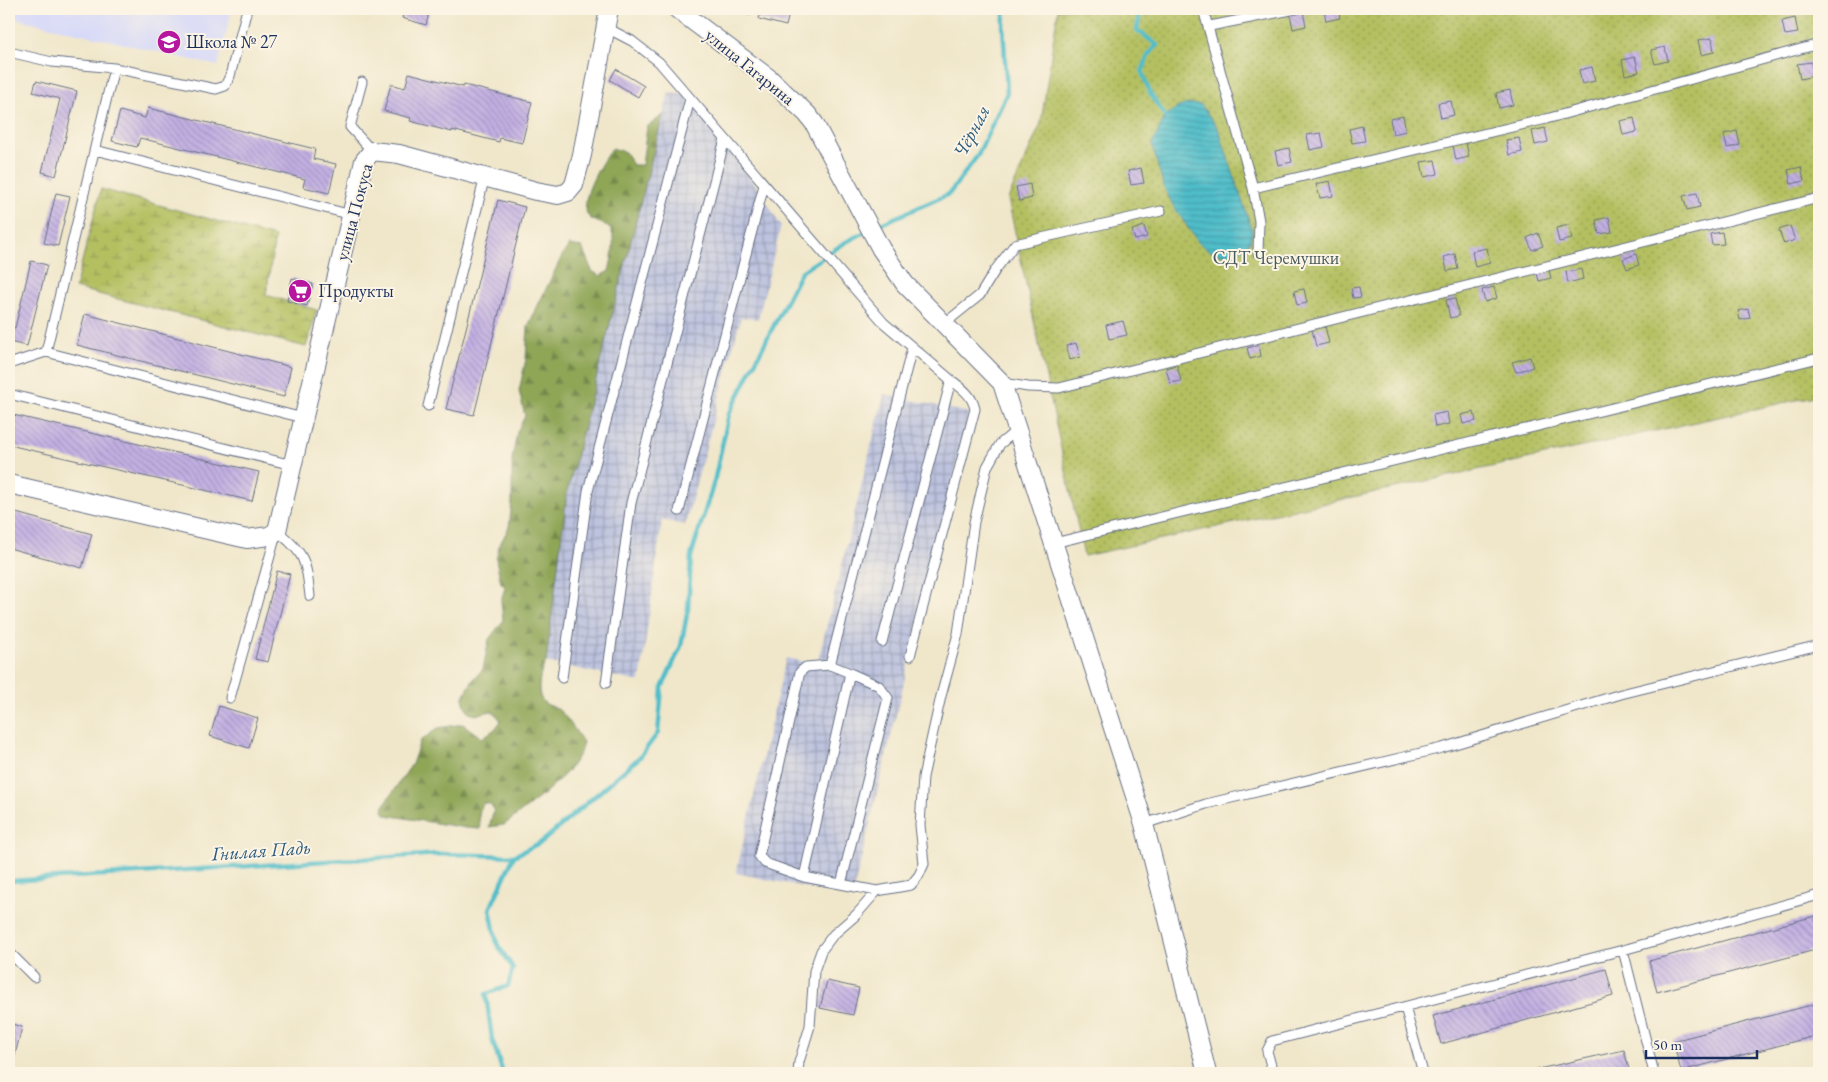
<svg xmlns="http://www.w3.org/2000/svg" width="1828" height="1082" font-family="'EB Garamond',serif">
<defs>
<pattern id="industrial-grid" width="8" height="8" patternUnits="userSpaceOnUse" patternTransform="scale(1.25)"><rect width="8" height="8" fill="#bdc3de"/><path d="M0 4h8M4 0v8" fill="none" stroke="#999fb7"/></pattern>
<pattern id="forest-firs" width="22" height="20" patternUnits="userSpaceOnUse" patternTransform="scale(1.25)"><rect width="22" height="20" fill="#8fa657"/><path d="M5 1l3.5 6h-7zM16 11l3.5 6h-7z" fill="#74884b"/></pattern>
<pattern id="wetland-marsh" width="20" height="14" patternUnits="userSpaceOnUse" patternTransform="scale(1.25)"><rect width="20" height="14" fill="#b4c061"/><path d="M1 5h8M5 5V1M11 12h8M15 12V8" fill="none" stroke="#929c53"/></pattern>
<pattern id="garden-dots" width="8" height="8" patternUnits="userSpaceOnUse" patternTransform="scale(1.25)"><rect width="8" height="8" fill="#b4c061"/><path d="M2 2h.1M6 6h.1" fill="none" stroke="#929c53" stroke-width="1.8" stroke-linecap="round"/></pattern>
<pattern id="water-rules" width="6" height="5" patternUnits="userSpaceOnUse" patternTransform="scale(1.25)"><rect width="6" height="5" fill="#50bdc9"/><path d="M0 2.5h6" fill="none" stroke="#429aa6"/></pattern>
<pattern id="building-back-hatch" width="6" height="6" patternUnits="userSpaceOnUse" patternTransform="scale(1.25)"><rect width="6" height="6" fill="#c3b0e3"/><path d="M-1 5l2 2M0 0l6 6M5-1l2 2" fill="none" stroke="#9e90bb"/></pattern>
</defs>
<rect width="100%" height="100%" fill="#fcf5e5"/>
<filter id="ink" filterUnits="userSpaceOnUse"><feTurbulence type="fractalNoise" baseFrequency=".02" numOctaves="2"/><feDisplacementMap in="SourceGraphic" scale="10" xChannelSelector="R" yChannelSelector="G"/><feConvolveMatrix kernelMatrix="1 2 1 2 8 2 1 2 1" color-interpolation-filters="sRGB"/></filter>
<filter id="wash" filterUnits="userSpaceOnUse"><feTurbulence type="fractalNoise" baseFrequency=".0096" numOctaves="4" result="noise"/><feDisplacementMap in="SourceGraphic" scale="20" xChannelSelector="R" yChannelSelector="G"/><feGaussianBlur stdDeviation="1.12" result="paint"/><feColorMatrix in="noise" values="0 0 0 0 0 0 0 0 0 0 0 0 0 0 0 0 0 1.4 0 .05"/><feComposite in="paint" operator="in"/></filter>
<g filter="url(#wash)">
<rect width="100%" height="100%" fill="#f0e7cb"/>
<!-- built -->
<path fill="#d5d8f9" d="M9,9H232L218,66L9,17Z"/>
<!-- industrial -->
<path fill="url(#industrial-grid)" d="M669,92L688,96L761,193L781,226L758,319L741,317L685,525L662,520L640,682L546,662L567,493Z
M884,394L969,413L852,897L736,873L786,658L817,665Z"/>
<!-- forest -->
<path fill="url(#forest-firs)" stroke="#556a5a" d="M663,115L567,493L546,662C540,670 536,692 542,700C546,706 554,706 559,710C569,719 576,732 583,742L580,753L569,770L543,795L504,825L489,827L494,809L490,804L483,803L479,813L480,829L466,828L386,815L383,811L384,805L412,764L420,741L438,728L463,724L482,738L495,729L501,721L495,713L491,711L476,715L469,713L465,706L463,698L472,681L483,669L489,639L503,621L501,601L505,587L501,583L496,559L499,546L509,527L512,502V459L517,432L525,416L519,391L526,359L528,326L562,256L569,245L582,247L592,271L600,276L609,271C612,259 615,244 612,232C610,224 596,223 590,218C575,204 602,161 612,148L625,152L633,165H642L647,127Z"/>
<!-- wetland -->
<path fill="url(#wetland-marsh)" stroke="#687860" d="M101,189L275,237L266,295L317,310L306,347L75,288Z"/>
<!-- garden -->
<path fill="url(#garden-dots)" stroke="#687860" d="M1058,9H1819V395L1084,556L1008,199L1041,123Z"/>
<!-- water -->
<path fill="url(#water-rules)" stroke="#367694" d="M1188,104L1201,105L1218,128L1252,230L1250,241L1244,248L1234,253L1224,255L1210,251L1198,242L1174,207L1164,187L1152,145L1165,116L1179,107Z"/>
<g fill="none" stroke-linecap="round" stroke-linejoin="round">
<!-- stream -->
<path stroke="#50bdc9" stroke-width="4.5" d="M1142,9L1139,17L1137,30L1157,45L1148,56L1142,72L1150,93L1165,116
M874,227L949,194L978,155L1007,93L1003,25L1005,9
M9,881L441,854L514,856
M503,1073L492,1039L486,994L508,986L513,968L497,944L490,909L514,856L543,841L640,757L658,733L662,688L681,646L688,609L691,556L714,482L729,414L801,272L846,242L867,231"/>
</g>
<g id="blocks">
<!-- building -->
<path fill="url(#building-back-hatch)" d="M404,9H430L426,25L402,18Z
M762,9H790L786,26L759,19Z
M1324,9H1338L1340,18L1326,21Z
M1367,9H1380V10L1367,12Z
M1303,11L1306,26L1293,29L1290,14Z
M1795,18L1798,33L1785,35L1782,21Z
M1712,38L1714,52L1701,55L1698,40Z
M1665,47L1668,61L1655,64L1651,50Z
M1635,57L1639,72L1625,75L1622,60Z
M1811,62L1814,76L1800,79L1797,64Z
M1592,67L1595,81L1582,84L1579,70Z
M616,69L644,86L638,97L610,80Z
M409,73L463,87L464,85L532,102L522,143L500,138L499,142L452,130V132L410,121L411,118L384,111L391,84L405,88Z
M36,81L77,91L56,176L42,172L60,99L33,92Z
M1510,90L1513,105L1499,108L1496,93Z
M1451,101L1454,115L1441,118L1438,103Z
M148,108L315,149L313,159L336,164L329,193L303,187L305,179L140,138L137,147L112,141L120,111L145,118Z
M1403,116L1406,131L1393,134L1390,119Z
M1634,118L1637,132L1623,135L1620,121Z
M1362,126L1365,141L1352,143L1349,129Z
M1545,128L1548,142L1535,145L1532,131Z
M1737,131L1740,145L1727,148L1724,134Z
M1321,133L1324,147L1310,150L1307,135Z
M1519,138L1522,152L1509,155L1506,140Z
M1466,143L1469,157L1456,160L1453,145Z
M1289,148L1292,162L1278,165L1275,151Z
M1435,160L1438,174L1424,177L1421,162Z
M1801,167L1804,181L1791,184L1788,170Z
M1141,168L1144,183L1131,185L1128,171Z
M1330,181L1333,196L1320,198L1316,184Z
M1030,184L1032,198L1019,201L1016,187Z
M56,193L70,196L58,246L44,243Z
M1697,193L1700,207L1687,210L1683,196Z
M498,200L525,207L474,415L446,409Z
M1609,217L1612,232L1599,234L1596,220Z
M1569,225L1572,239L1559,242L1556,228Z
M1144,226L1147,237L1135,240L1132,230Z
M1790,226L1795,240L1784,244L1779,230Z
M1722,232L1724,244L1712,245L1710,234Z
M1538,233L1543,246L1532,250L1527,238Z
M1487,248L1490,263L1475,267L1472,251Z
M1455,254L1458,269L1447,271L1444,257Z
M1636,254L1639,265L1627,269L1623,259Z
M31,261L47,265L27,346L9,342V326L15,328Z
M1581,269L1583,279L1568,283L1566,272Z
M1549,270L1551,278L1539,281L1537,273Z
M292,278L313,284L307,306L287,301Z
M1359,287L1361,297L1353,298L1351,288Z
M1494,287L1497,298L1485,302L1482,290Z
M1304,289L1307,303L1297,305L1294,291Z
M1455,298L1459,316L1450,318L1446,300Z
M1748,309L1750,318L1740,320L1738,311Z
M85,314L291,367L284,397L77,345Z
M1123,321L1127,335L1109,339L1106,325Z
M1325,326L1329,343L1316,346L1312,330Z
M1076,343L1080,357L1070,360L1066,346Z
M1259,345L1261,356L1250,359L1247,348Z
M1530,357L1533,367L1516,372L1512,362Z
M1177,365L1181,381L1170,383L1166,368Z
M1447,412L1449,424L1435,427L1433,415Z
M1474,412L1476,421L1463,424L1461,415Z
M9,414L259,472L252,501L9,445Z
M9,511L92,534L82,568L9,548Z
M277,571L290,574L268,662L255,659Z
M219,706L258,718L249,748L210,736Z
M1815,916L1819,933V949L1657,992L1649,961Z
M1606,969L1613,996L1441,1044L1433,1016Z
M827,981L859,988L853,1015L820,1008Z
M1819,1003V1035L1681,1071L1673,1041Z
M9,1023L22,1027L14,1059L9,1058Z
M1624,1050L1630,1073H1525V1072Z"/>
</g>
</g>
<g filter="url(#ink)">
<use href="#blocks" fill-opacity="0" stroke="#666f84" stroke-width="1"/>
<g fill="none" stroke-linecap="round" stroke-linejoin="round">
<!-- lane casing -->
<g stroke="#666f84" stroke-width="11">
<path id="lane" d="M1203,9L1253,188
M1818,9L1819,13
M749,10V9
M1210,26L1296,9
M605,27L632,41L659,62L884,323L951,380L882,642
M9,52L52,62L114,68L216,89L225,86L230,76L247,9
M362,82L350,127L372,151
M95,150L352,215
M1258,253L1259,221L1253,188L1546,119L1819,44
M944,324L980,295L996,269L1015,244L1161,211
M46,352L303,418
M9,364L46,352L114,68
M1002,383L1028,387L1059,388L1819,198
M9,394L292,465
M428,406L485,176
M679,511L764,185
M1054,543L1819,358
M910,656L975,409C972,395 963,389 951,380
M830,665L806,667L800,672L759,856L765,863L804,877L877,891L911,885L919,875L924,864L920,825L923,777L941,696L958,634L974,522L987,467L1000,444L1017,430
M562,678L588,491L690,99
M606,683L631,503L725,139
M230,698L277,531C305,553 306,561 310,596
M1144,824L1206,804L1442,748L1621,694L1819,645
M804,877L850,673L830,665L912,348
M841,884L888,698L879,686L850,673
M1623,950L1654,1073
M9,952L34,977
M1405,1007L1423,1073
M798,1073L799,1062L810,1026L814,971L821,951L833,935L856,915L877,891
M1273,1073L1267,1051L1272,1041L1623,950L1819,895"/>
</g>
<!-- street casing -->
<g stroke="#666f84" stroke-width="20">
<path id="street" d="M677,9L770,79L807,114L814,123L881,249L905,284L1002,383L1144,824L1207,1073
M9,484L247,539L269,536L277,531L364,161L372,151L399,154L536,191L558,195L568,192L574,185L582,155L609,9"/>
</g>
<!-- lane -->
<use href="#lane" stroke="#fff" stroke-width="9"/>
<!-- street -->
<use href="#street" stroke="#fff" stroke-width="18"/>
</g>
</g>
<!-- icons -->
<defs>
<g id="school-disc" transform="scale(1.25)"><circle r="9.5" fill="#b5179e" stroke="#fcf5e5"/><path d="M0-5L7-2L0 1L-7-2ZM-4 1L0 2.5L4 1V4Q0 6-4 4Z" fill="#fff"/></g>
<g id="supermarket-disc" transform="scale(1.25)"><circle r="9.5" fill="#b5179e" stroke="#fcf5e5"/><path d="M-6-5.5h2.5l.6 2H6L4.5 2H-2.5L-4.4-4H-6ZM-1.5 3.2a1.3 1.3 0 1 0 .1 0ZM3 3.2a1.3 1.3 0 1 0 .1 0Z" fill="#fff"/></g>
</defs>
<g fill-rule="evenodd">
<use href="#school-disc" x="169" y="42"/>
<use href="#supermarket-disc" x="300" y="291"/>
</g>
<g text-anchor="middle" stroke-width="4" stroke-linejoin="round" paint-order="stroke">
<!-- poi labels -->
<g font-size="18" fill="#1b2f5e" stroke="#fcf5e5" text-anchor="start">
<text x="186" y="48">Школа № 27</text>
<text x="318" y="297">Продукты</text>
</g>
<!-- street labels -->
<g font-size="18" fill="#1b2f5e" stroke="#fcf5e5">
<text transform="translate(750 67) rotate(39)" y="6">улица Гагарина</text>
<text transform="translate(354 212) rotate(-75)" y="6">улица Покуса</text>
</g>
<!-- park labels -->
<g font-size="18" fill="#495a5f" stroke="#fcf5e5">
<text x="1276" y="264">СДТ Черемушки</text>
</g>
<!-- water labels -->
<g font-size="19" font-style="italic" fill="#2b5a7e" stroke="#fcf5e5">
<text transform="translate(971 131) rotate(-62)" y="7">Чёрная</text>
<text transform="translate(261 850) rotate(-4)" y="7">Гнилая Падь</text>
</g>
</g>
<!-- margin -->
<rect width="1828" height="1082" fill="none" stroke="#fcf5e5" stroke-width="30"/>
<!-- scale -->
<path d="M1646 1050v8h111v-8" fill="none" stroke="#1b2f5e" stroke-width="2.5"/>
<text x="1653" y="1050" font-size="15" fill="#1b2f5e" stroke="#fcf5e5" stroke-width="4" paint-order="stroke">50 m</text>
</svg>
